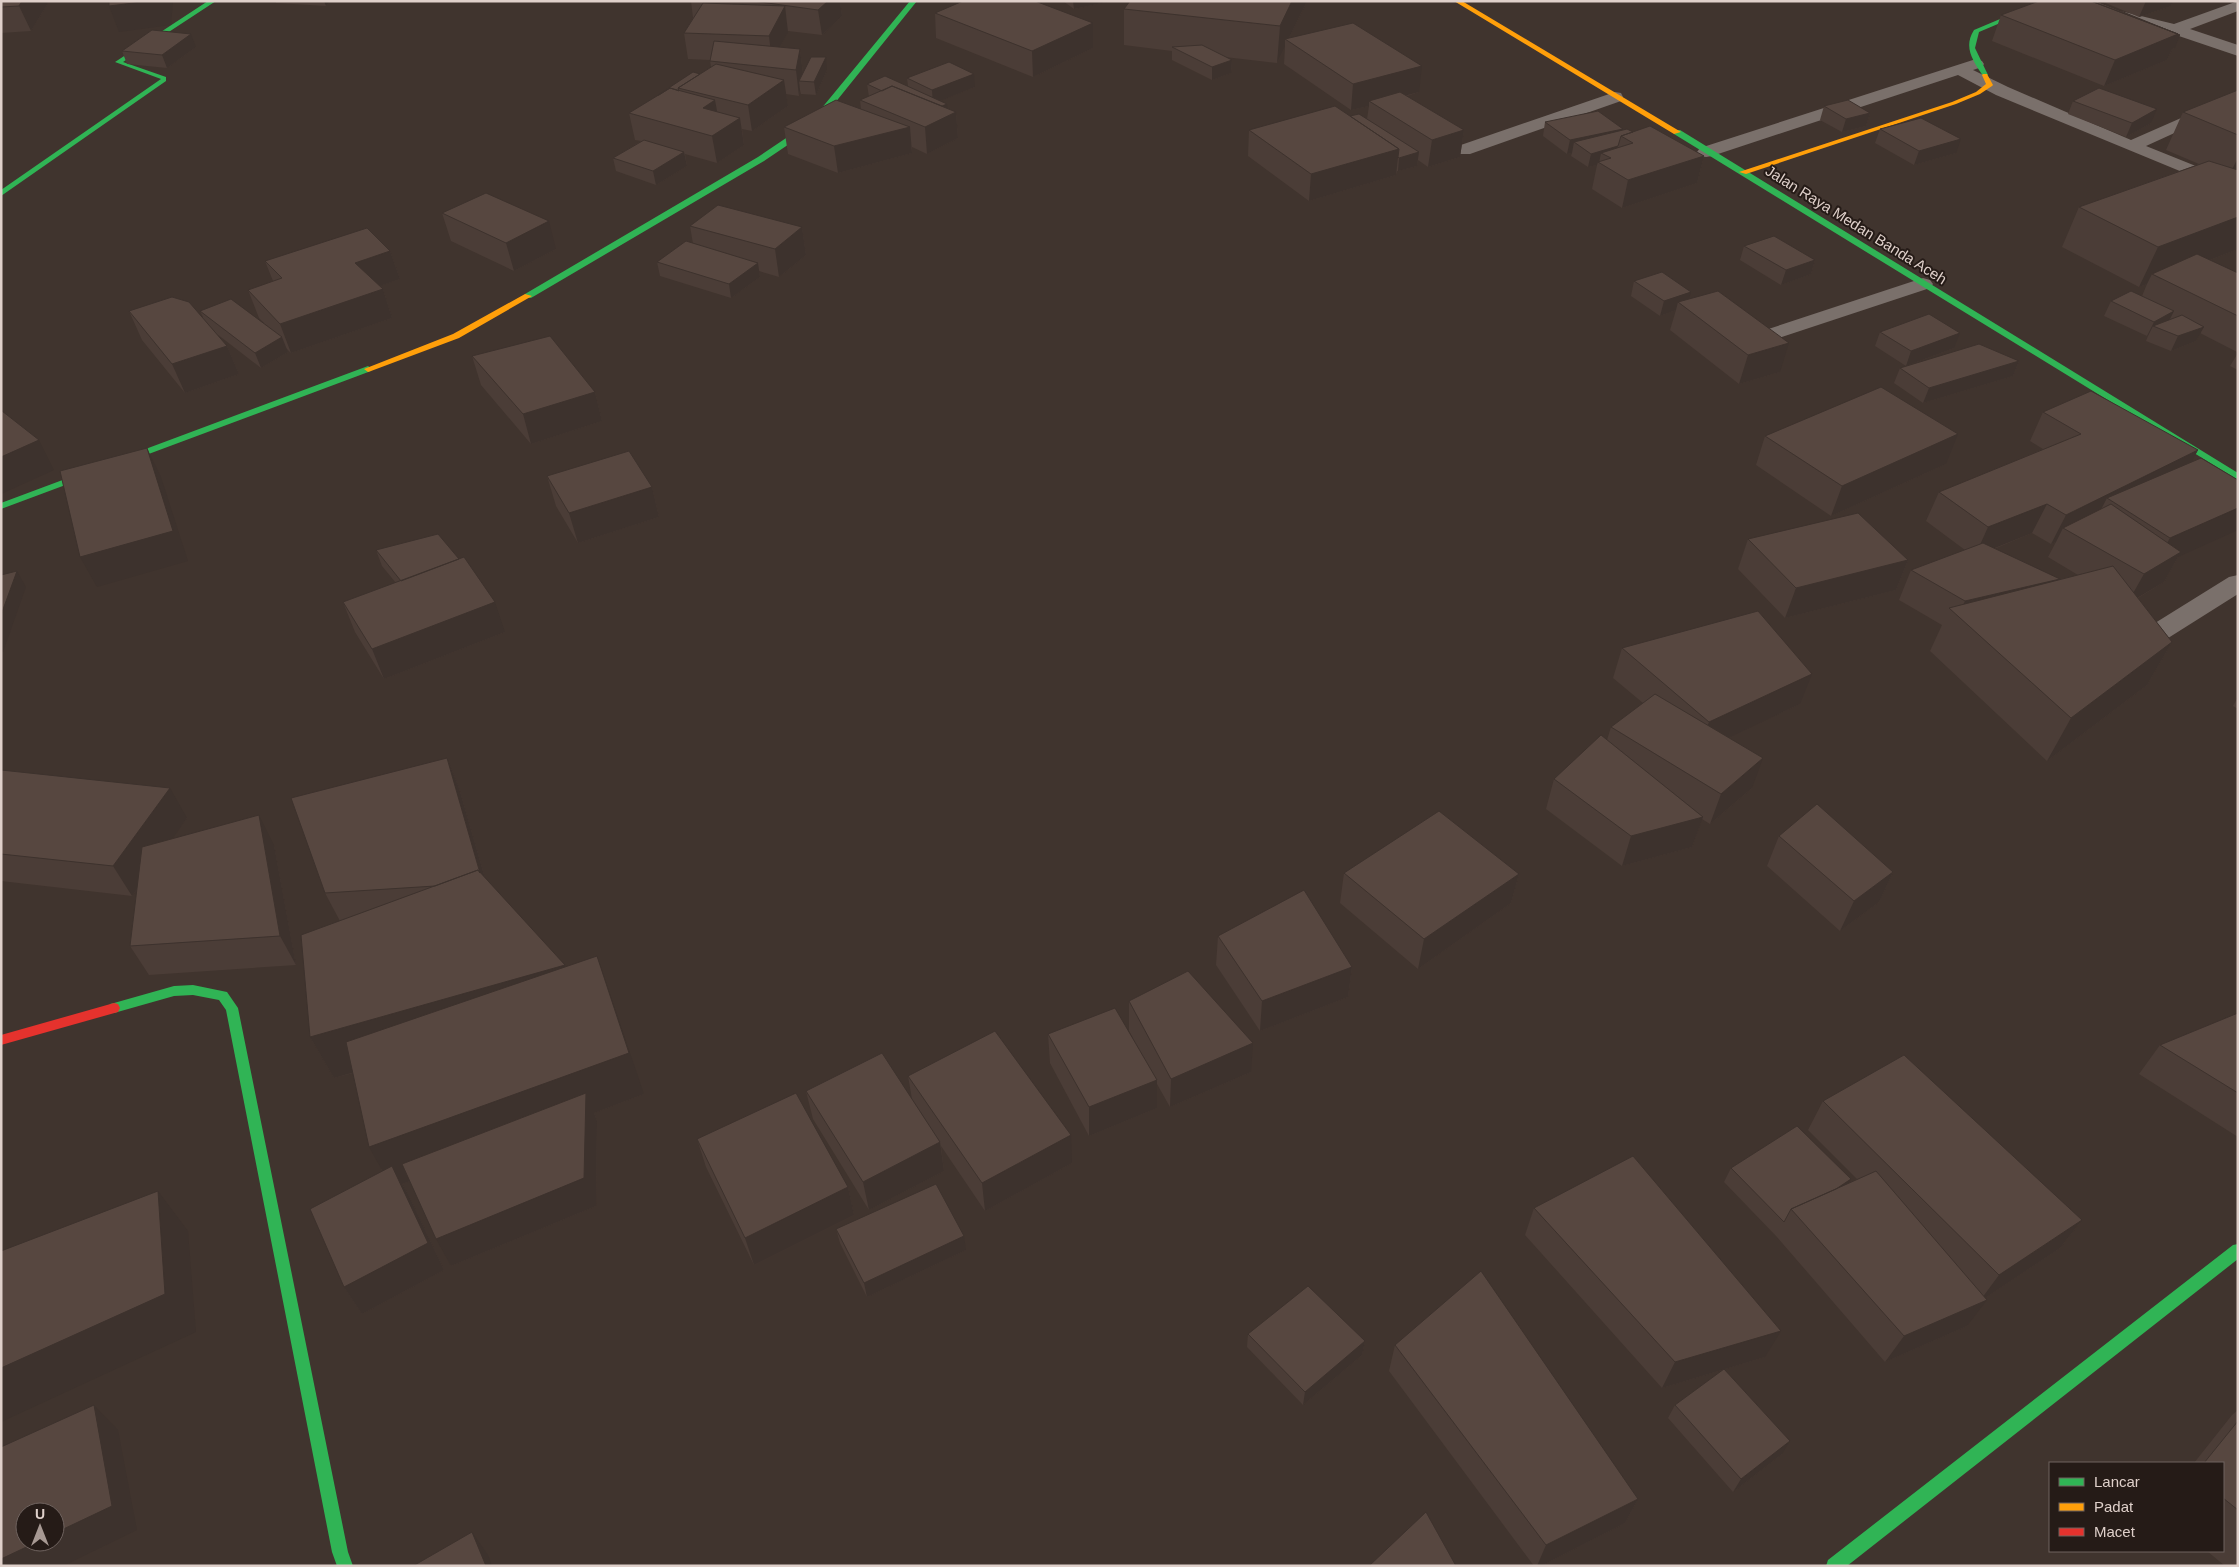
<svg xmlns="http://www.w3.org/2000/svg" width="2239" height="1567" font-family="Helvetica,sans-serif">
<rect width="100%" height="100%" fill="#40342e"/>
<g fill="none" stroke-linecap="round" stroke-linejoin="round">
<!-- street -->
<path fill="#7a706b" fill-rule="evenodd" d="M2050,1H2079L2174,24L2238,1V11L2190,29L2238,45V56L2170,33L2053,4Z
M1976,59L1982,61L1984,64L1982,67L1973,70L2008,87L2131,140L2238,93V104L2146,146L2238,183V195L1996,95L1958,75L1712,156L1706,157L1700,156L1697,152L1700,148Z
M1615,92L1621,93L1623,97L1621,101L1470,154H1458L1455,150L1458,146Z
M1923,278L1930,280L1933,284L1930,288L1761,344L1754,346L1747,344L1744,340L1747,336Z
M2238,575V594L2165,640L2156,642L2147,640L2143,634L2147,628L2229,577Z"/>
<!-- fast -->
<path fill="#30b455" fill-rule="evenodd" d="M208,1H216L123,62L166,77V81L1,196V190L161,79L115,62Z
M910,1H917L822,119L804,134L764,161L531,298H525V294L758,157L798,130L816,115Z
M2043,1H2052L1979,32L1975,48L1988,75L1983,76C1973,61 1963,47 1974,30Z
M1674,130H1680L2238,473V480L1674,134Z
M368,366L372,369L371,371L1,509V503Z
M193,985L227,992L238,1008L348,1552L353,1566H337L332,1552L226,1010L219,1000L193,995L174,996L114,1013L110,1012L108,1008L110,1004L114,1003L174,986Z
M2238,1244V1259L1847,1566H1826L1828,1560L2233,1245Z"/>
<!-- slow -->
<path fill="#ff9f0a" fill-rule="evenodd" d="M1454,1H1462L1681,132L1674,134Z
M1983,74H1987L1993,85L1992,86L1980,94L1956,104L1746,174L1739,172L1952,102L1976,92L1986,84L1982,75Z
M525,294L532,296L459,338L371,371L368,372L364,369L453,334Z"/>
<!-- jam -->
<path fill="#e5322d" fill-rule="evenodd" d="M114,1003L118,1004L120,1008L118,1012L1,1045V1035Z"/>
</g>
<!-- wall -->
<path fill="#4b3d37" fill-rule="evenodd" d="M1,1H47L48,3L31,31L1,33Z
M276,1H331L326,6L276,3Z
M691,1H840L842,16L822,35L788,31L780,47L800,49L803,73L827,70L816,95L801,94L800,90L799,96L786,94L788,106L752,131L742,129L744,145L717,163L685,154L687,166L656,185L616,171L613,158L641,141L635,140L629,113L700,74L711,67L710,60L688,59L684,33L693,18Z
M1063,1H1111L1074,9Z
M1307,1L1289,38L1419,92L1407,96L1464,130L1460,157L1428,167L1418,160L1417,166L1398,171H1397L1396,175L1309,201L1248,156L1249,130L1350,116L1367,119L1369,106L1351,110L1284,64L1285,47L1277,63L1225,57L1232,60L1231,73L1212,80L1172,60V51L1124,45V9Z
M2101,1H2173L2171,6L2139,17Z
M1036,2L1093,48L1033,77L936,38L935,13Z
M2001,15L2175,48L2172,49L2167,60L2104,86L1992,41Z
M196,47L167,68L127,64L122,51Z
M907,78L975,87L940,101L947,108L956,112L958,138L927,154L912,147V153L838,173L788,154L784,127L861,109L860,100L869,97L867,84L908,86Z
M2238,90V249L2210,260L2238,273V351L2237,352L2200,333L2196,341L2171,351L2146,341L2148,336H2147L2104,316L2111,301L2142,296L2147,284L2139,287L2062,247L2079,207L2199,164L2166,150L2183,112Z
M2073,101L2151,123L2126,137L2068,114Z
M1824,106L1870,113L1866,126L1842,132L1820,120Z
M1545,122L1623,129V130L1633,132L1704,156L1697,183L1622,208L1592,189L1597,165L1588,167L1571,156L1572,153L1567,154L1543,136Z
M1880,129L1956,153L1914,165L1875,143Z
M442,213L556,249L514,271L451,241Z
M690,226L802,227L806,255L779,277L759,271L760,277L731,298L660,276L657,262L693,244Z
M1744,246L1815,260L1811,274L1781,285L1740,260Z
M390,251L400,279L379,286L383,289L392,318L291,353L286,348L288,352L261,368L217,334L227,346L239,374L185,393L142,340L129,311L203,317L200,311L264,323L259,318L248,290L273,281L265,261Z
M1634,281L1689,299L1780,372L1739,384L1670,330L1676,310L1660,316L1631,296Z
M1880,332L1954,348L1906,366L1875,346Z
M2238,353V370L2230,366Z
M472,356L595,392L602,421L531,444L481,385Z
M2019,361L2013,376L1923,403L1894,383L1900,368Z
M2043,412L2198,450L2191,462L2178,557L2164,582L2138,598L2172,642L2147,685L2047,761L1930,651L1942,625L1899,600L1911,570L1965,550L1926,521L1939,492L2043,449L2030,441ZM2032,533L2051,544L2056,542L2048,557L2078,575L2060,579L1994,549Z
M1765,436L1946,464L1831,516L1756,465Z
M547,476L652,487L659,517L578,543L556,506Z
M1748,539L1908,560L1896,590L1785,618L1738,569Z
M376,550L505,632L384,679L355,632L343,602L396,583L382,566Z
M1622,648L1800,704L1729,737L1752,788L1710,824L1702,819L1692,847L1622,866L1546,809L1554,779L1607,740L1611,727L1643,703L1613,678Z
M2238,697V709L2233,706Z
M447,758L459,788L485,878L565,967L644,1094L594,1113L597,1121L596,1206L451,1266L410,1181L402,1184L408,1194L444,1270L362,1314L344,1287L382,1171L353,1073L334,1078L310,1037L340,921L325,893Z
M1,770L187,818L172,838L274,845L296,965L149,975L130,946L137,889L132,896L1,881Z
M1779,836L1893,872L1879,902L1840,931L1767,866Z
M1344,873L1519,874L1511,903L1418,969L1340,903Z
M1218,936L1352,967L1348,997L1260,1031L1216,965Z
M1129,1001L1251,1072L1170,1107L1157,1084V1108L1089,1136L1050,1063L1048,1034L1133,1038L1129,1031Z
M2238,1013V1137L2139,1074L2160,1045Z
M908,1076L1072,1163L985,1211L941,1146L944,1171L869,1210L813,1119L806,1091L912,1099Z
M1823,1101L2082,1220L2060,1248L1985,1298L1967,1326L1885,1362L1777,1237L1724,1182L1731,1168L1849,1183L1857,1179L1808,1130Z
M697,1139L848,1187L854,1215L754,1265L706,1167Z
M1534,1208L1765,1357L1662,1388L1525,1235Z
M836,1229L966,1250L867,1297L840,1243Z
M1248,1334L1365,1341L1362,1355L1303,1405L1247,1347Z
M1395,1345L1638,1499L1625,1523L1541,1566H1534L1389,1371Z
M1675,1405L1782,1454L1733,1492L1668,1418Z
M2238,1410V1566H2225L2207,1551H2223V1463H2194L2232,1415Z"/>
<!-- shaded-wall -->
<path fill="#3d322d" d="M22,1H47L48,3L31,31L19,6Z
M150,1H173L171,25L119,32L109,6Z
M324,1H331L326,6Z
M828,1H840L842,16L822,35L818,10Z
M1073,1H1111L1074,9Z
M1292,1H1307L1288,40L1285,39V47L1277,63L1280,26Z
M2146,1H2173L2171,6L2139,17Z
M785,6L788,32L772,62L769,36Z
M1093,23V48L1033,77L1032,51Z
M191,34L196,47L167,68L162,55Z
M2178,34L2180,35L2175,48L2172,49L2167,60L2104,86L2115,60Z
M800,49L803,74L799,81L800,90L799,96L796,70Z
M826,57L827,70L816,95L814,82Z
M1232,60L1231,73L1212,80V67Z
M1422,66L1419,92L1374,104L1369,101V106L1351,110L1353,84Z
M974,74L975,87L933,104L932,90Z
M784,80L788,106L752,131L748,105Z
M715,100L720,127L703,108Z
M947,104L948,116L956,112L958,138L927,154L925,127L929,112Z
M2157,109L2151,123L2126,137L2132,123Z
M1870,113L1866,126L1842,132L1846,119Z
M740,118L744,145L717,163L712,136Z
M910,127L912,153L838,173L834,146Z
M1623,129L1621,136L1574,142L1572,153L1567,154L1570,140Z
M1464,130L1460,157L1428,167L1432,140Z
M1961,139L1956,153L1914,165L1919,151Z
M1618,146L1615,160L1601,153L1599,163L1598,162L1597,165L1588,167L1591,154Z
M1399,149L1396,175L1309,201L1311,174Z
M684,152L687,166L656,185L653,171Z
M1419,152L1417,166L1398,171L1399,158Z
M1704,156L1697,183L1622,208L1628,180Z
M2238,158V173L2228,177Z
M2238,217V249L2161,279L2152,274L2147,284L2139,287L2158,247Z
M549,221L556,249L514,271L506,243Z
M802,227L806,255L779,277L775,249Z
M390,251L400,279L365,291L355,263Z
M1815,260L1811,274L1781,285L1786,270Z
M758,263L760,277L731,298L729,284Z
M383,289L392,318L291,353L280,324Z
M1691,292L1687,307L1678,302L1676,310L1660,316L1664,301Z
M2174,311L2167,325L2153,326L2148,336H2147L2154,322Z
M2204,327L2196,341L2171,351L2178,336Z
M1960,333L1954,348L1906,366L1911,351Z
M282,337L288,352L261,368L255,353Z
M1789,343L1780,372L1739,384L1748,355Z
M227,346L239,374L185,393L172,364Z
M2019,361L2013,376L1923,403L1929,388Z
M595,392L602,421L531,444L523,414Z
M1958,434L1946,464L1831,516L1842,486Z
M39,440L54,470L1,494V457Z
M147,448L161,477L188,561L97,587L80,557Z
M2198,450L2182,480L2107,498L2094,523L2063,528L2056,542L2051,544L2066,515Z
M652,487L659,517L578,543L569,513Z
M2047,504L2032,533L1975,556L1988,527Z
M2238,508V530L2178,557L2164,582L2127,604L2144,574L2153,568L2170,538Z
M1908,560L1896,590L1785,618L1796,588Z
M17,571L26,587L3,652L1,649V615Z
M2060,579L1958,616L1965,601Z
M495,602L505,632L384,679L372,649Z
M2172,642L2147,685L2047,761L2071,718Z
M1812,674L1800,704L1698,752L1709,722Z
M447,758L459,788L495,913L483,883Z
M1763,758L1752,788L1710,824L1721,794Z
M170,788L187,818L132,896L113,866Z
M259,815L274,845L296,965L280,936Z
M1703,817L1692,847L1622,866L1631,836Z
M1893,872L1879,902L1840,931L1854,901Z
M1519,874L1511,903L1418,969L1424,939Z
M597,956L644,1094L594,1113L597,1121L596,1206L451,1266L436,1239L585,1116L402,1184L408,1194L444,1270L362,1314L344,1287L392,1188L369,1147Z
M565,965L581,1007L334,1078L310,1037Z
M1352,967L1348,997L1260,1031L1262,1001Z
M1253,1043L1251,1072L1170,1107L1171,1079Z
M1157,1080V1108L1089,1136V1107Z
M1071,1135L1072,1163L985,1211L982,1183Z
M940,1142L944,1171L869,1210L863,1182Z
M1851,1179L1843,1193L1796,1215Z
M848,1187L854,1215L754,1265L745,1238Z
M158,1191L188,1231L196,1332L1,1422V1368Z
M2082,1220L2060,1248L1979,1302L1999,1275Z
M964,1236L966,1250L867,1297L864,1283Z
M1987,1300L1967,1326L1885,1362L1904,1336Z
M1781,1331L1765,1357L1662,1388L1675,1362Z
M1365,1341L1362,1355L1303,1405L1305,1392Z
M94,1405L118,1430L137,1530L63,1566H1V1559L37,1542H55V1533Z
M1790,1441L1782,1454L1733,1492L1741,1479Z
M1638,1499L1625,1523L1541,1566H1537L1546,1545Z
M472,1532L488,1555L492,1566H486Z"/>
<!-- building -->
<path fill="#574740" stroke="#3d322d" d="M1,1H22L19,6L1,7Z
M109,1H150L109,6Z
M753,1H828L818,10Z
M963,1H1035L1093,23L1032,51L935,13Z
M1130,1H1292L1280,26L1124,9Z
M2039,1H2091L2178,34L2115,60L2001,15Z
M2091,1H2096L2180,35L2177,36L2178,34Z
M703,3L785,6L769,36L684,33Z
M1353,23L1422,66L1353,84L1285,39Z
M152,30L191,34L162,55L122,51Z
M714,41L800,49L796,70L710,61Z
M1202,45L1232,60L1212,67L1172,47Z
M811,57H826L814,82L799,81Z
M949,62L974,74L932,90L907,78Z
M716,64L784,80L748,105L678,88Z
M693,72L700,74L678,88L679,91L670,88L659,95H658Z
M885,76L947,104L942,106L892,86L882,91L867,84Z
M892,86L956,112L925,127L860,100Z
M670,88L715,100L703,108L740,118L712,136L629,113Z
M2099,88L2157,109L2132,123L2073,101Z
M2238,90V135L2183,112Z
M1400,92L1464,130L1432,140L1369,101Z
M836,100L910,127L834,146L784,127Z
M1848,100L1870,113L1846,119L1824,106Z
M1335,106L1399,149L1311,174L1249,130Z
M1598,111L1623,129L1570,140L1545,122Z
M1359,114L1419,152L1399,158L1398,157L1399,149L1350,116Z
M1921,118L1961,139L1919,151L1880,129Z
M1650,126L1704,156L1628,180L1598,162L1611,158L1601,153L1633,143L1621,136Z
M1627,129L1633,132L1621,136L1618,146L1591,154L1574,142Z
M644,140L684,152L653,171L613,158Z
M2209,161L2238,170V217L2158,247L2079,207Z
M486,193L549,221L506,243L442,213Z
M718,205L802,227L775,249L690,226Z
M367,228L390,251L355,263L383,289L280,324L248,290L282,278L265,261Z
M1774,236L1815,260L1786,270L1744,246Z
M686,241L758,263L729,284L657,262Z
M2197,254L2238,273V316L2152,274Z
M1662,272L1691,292L1664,301L1634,281Z
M1718,291L1789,343L1748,355L1678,302Z
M2131,291L2174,311L2154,322L2111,301Z
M172,297L189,302L227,346L172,364L129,311Z
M231,299L282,337L255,353L200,311Z
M1929,314L1960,333L1911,351L1880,332Z
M2182,315L2204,327L2178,336L2153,326Z
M550,336L595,392L523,414L472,356Z
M1979,344L2019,361L1929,388L1900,368Z
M1881,387L1958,434L1842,486L1765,436Z
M2091,391L2198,450L2066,515L2047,504L1988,527L1939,492L2081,434L2043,412Z
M1,411H2L39,440L1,457Z
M147,448L173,531L80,557L60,471Z
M629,451L652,487L569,513L547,476Z
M2201,458L2238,480V508L2170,538L2107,498Z
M2111,504L2181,552L2144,574L2063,528Z
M1858,513L1908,560L1796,588L1748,539Z
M438,534L459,559L401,581L376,550Z
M1983,543L2060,579L1965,601L1911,570Z
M464,557L495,602L372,649L343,602Z
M2113,566L2172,642L2071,718L1949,608Z
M17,571L1,615V575Z
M1758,611L1812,674L1709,722L1622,648Z
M1655,694L1763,758L1721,794L1611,727Z
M1601,735L1703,817L1631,836L1554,779Z
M447,758L480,873L478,870L435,886L325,893L291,798Z
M1,770L170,788L113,866L1,854Z
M1817,804L1893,872L1854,901L1779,836Z
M1439,811L1519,874L1424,939L1344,873Z
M259,815L280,936L130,946L142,847Z
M478,870L565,965L310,1037L301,935Z
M1304,890L1352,967L1262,1001L1218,936Z
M597,956L629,1053L369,1147L346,1042Z
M1188,971L1253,1043L1171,1079L1129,1001Z
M1115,1008L1157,1080L1089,1107L1048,1034Z
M2238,1013V1093L2160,1045Z
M995,1031L1071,1135L982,1183L908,1076Z
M882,1053L940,1142L863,1182L806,1091Z
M1904,1055L2082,1220L1999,1275L1823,1101Z
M586,1093L584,1178L436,1239L402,1164Z
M796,1093L848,1187L745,1238L697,1139Z
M1797,1126L1851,1179L1836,1189L1791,1209L1784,1222L1731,1168Z
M1633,1156L1781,1331L1675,1362L1534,1208Z
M392,1166L428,1243L344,1287L310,1209Z
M1876,1171L1987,1300L1904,1336L1791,1209Z
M936,1184L964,1236L864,1283L836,1229Z
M158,1191L165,1294L1,1368V1251Z
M1481,1271L1638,1499L1546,1545L1395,1345Z
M1308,1286L1365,1341L1305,1392L1248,1334Z
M1724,1369L1790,1441L1741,1479L1675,1405Z
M94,1405L112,1506L55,1533V1512H25V1542H37L1,1559V1447Z
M2238,1421V1510L2223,1498V1463H2204Z
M1426,1512L1456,1566H1369Z
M472,1532L486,1566H413Z"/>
<g text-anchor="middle" stroke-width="4" stroke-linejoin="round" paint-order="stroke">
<!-- far-street labels -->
<g font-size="15" fill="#dfd0ca" stroke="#251b17">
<text transform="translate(1856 225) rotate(32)" y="5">Jalan Raya Medan Banda Aceh</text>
</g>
</g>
<!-- border -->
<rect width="2239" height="1567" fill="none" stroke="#dfd0ca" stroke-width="5"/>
<!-- legend -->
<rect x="2049" y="1462" width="175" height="90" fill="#251b17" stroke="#6f635f"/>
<rect x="2059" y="1478" width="25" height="8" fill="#30b455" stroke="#6f635f"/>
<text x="2094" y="1487" font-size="15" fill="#dfd0ca">Lancar</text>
<rect x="2059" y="1503" width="25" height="8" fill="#ff9f0a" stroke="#6f635f"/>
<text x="2094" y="1512" font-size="15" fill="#dfd0ca">Padat</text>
<rect x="2059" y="1528" width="25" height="8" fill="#e5322d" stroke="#6f635f"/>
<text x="2094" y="1537" font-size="15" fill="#dfd0ca">Macet</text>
<!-- north arrow -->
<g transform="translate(40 1527)"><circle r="24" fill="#251b17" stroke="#6f635f"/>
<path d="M0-4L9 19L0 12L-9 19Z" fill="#a79993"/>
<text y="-8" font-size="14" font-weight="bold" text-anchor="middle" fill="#dfd0ca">U</text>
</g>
</svg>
